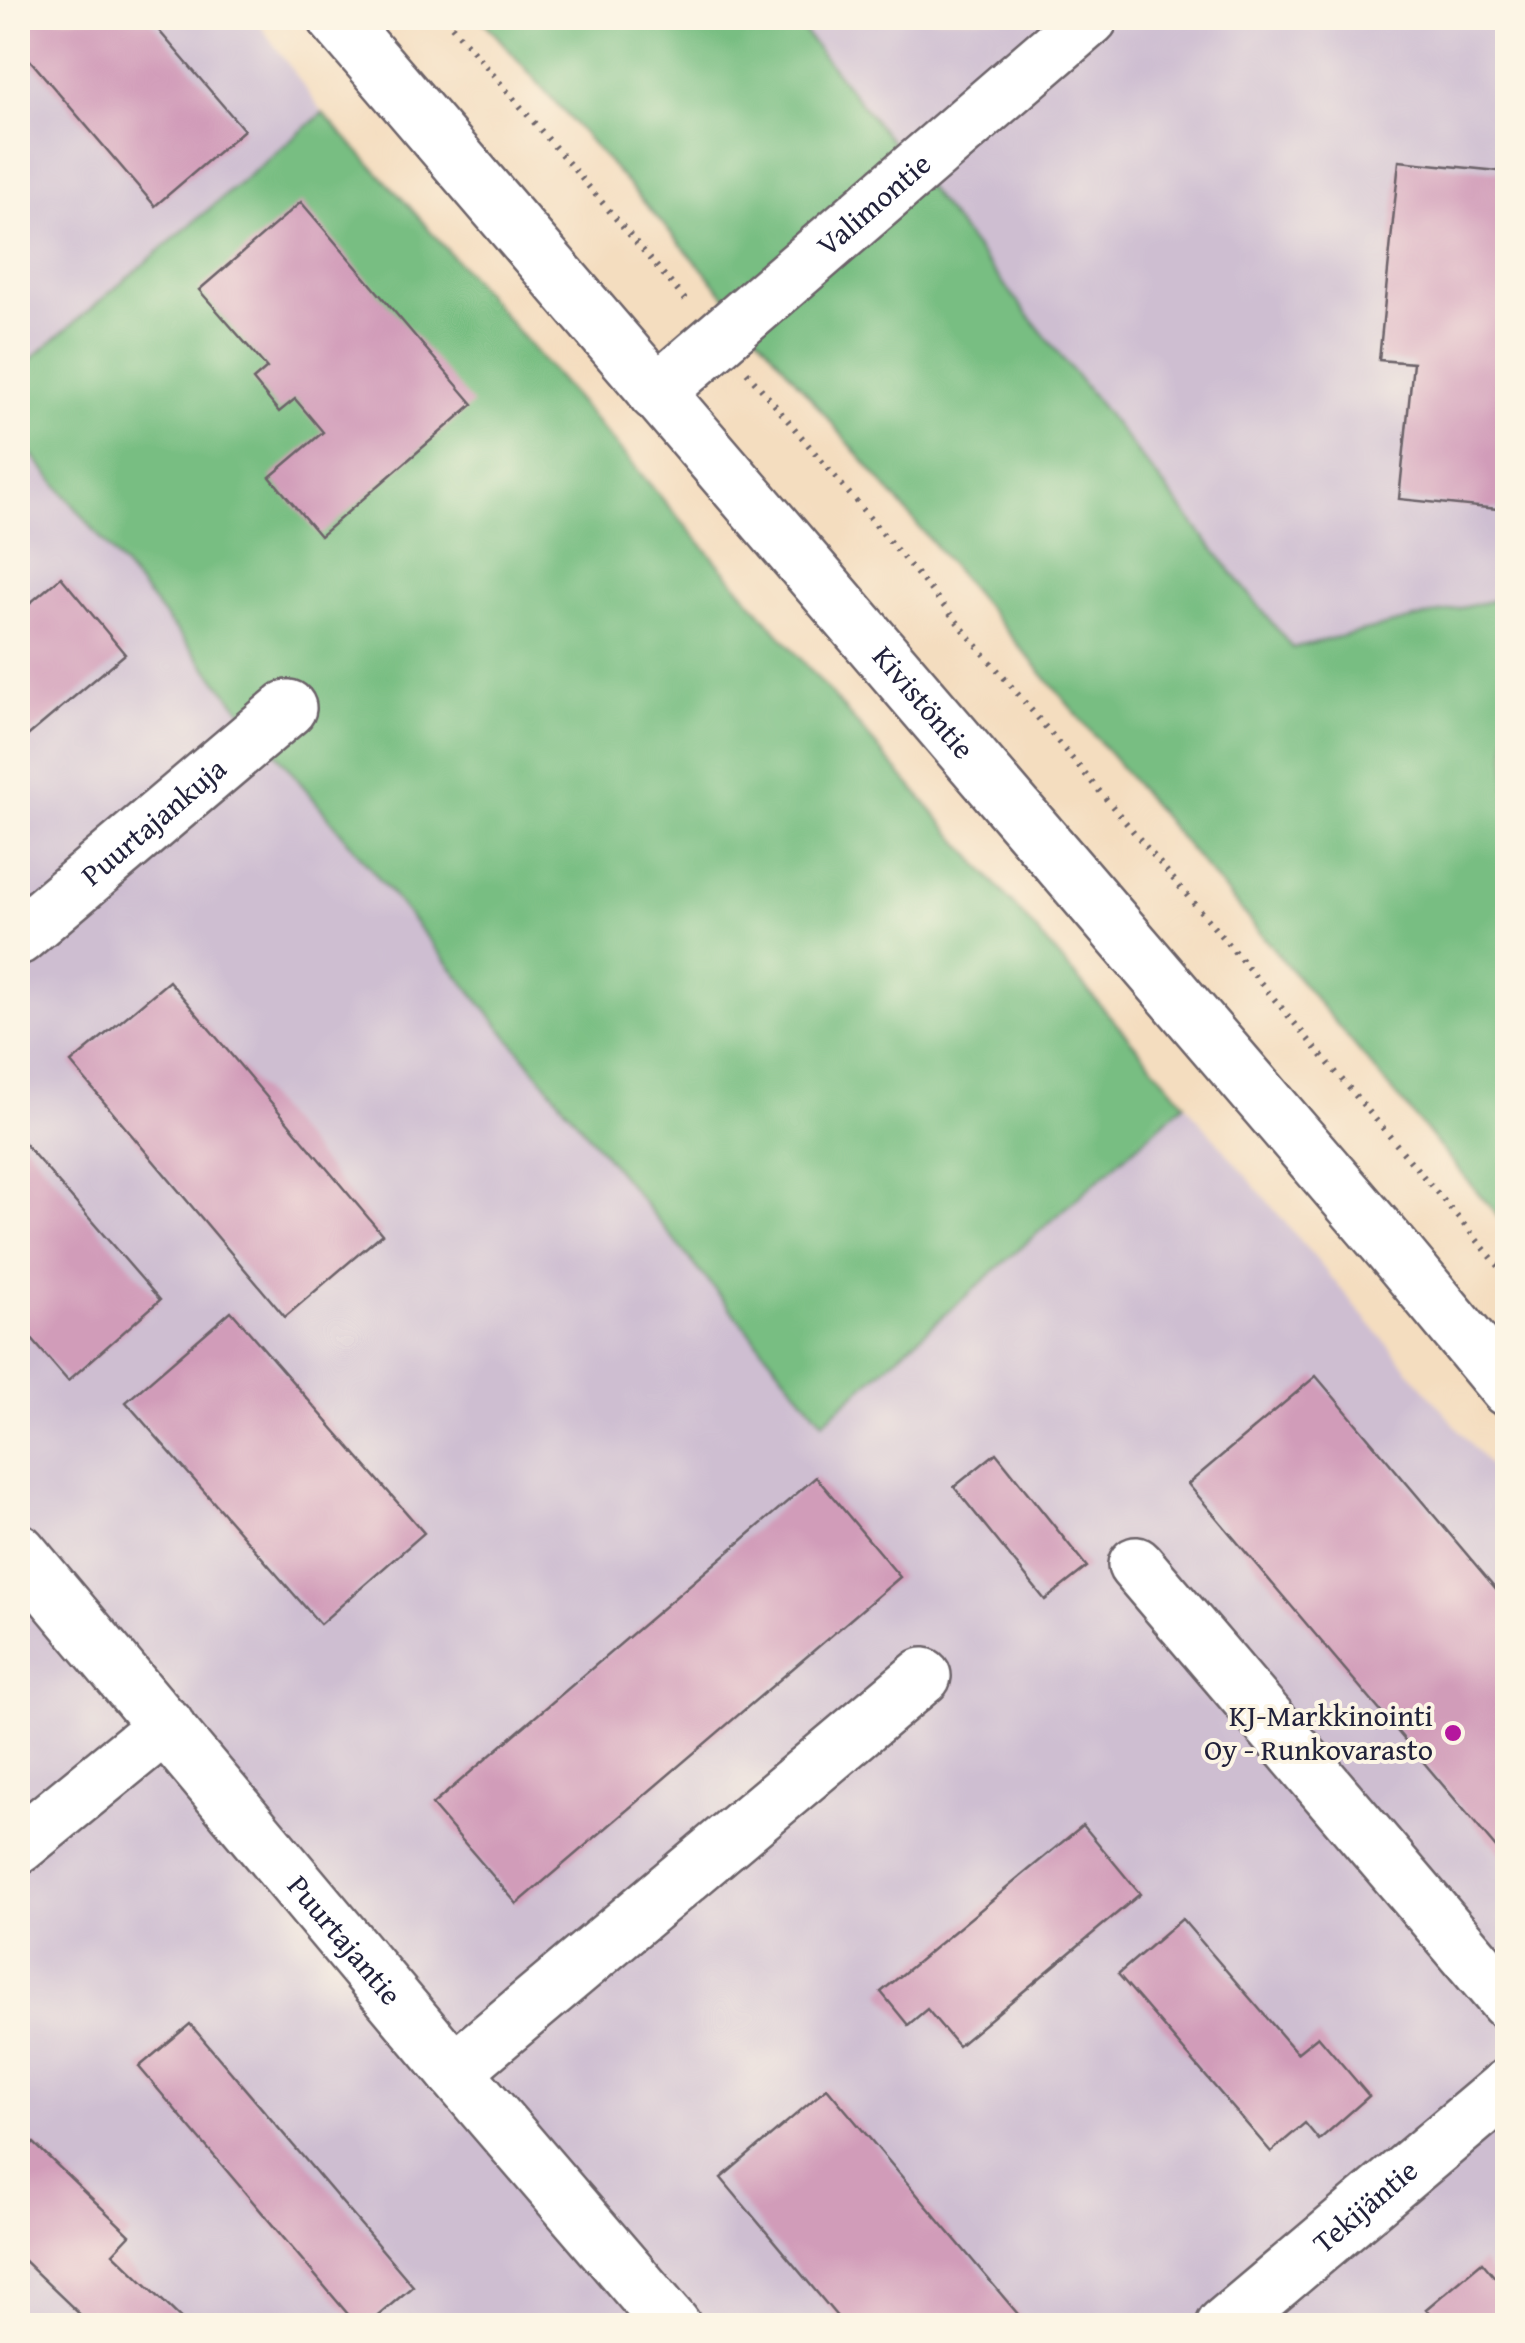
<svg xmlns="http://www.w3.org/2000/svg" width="1525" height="2343" font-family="'Gentium Book Plus',serif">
<rect width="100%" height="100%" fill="#fcf5e5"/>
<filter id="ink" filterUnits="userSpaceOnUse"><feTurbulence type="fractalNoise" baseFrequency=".01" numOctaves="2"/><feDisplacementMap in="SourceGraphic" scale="20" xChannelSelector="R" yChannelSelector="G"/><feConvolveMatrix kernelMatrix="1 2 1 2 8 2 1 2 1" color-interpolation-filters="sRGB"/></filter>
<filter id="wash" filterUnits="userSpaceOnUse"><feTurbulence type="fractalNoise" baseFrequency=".0048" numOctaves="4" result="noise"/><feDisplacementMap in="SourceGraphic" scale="40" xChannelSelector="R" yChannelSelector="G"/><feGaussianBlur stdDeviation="2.25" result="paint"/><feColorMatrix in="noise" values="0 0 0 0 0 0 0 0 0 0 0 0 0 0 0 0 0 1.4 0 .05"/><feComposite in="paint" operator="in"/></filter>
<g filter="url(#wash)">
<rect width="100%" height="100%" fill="#f4ddbf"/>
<!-- industrial -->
<path fill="#cebed1" d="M18,18H255L323,113L18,370Z
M793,18H1507V597L1292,648Z
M18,437L823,1422L1185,1103L1507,1487V2325H18Z"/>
<!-- forest -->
<path fill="#78be82" stroke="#4d705e" stroke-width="2.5" d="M481,18H793L1292,648L1507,597V1227L700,266Z
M323,113L409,206L1185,1103L823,1422L18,437V370Z"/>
<g id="blocks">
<!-- building -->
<path fill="#d19cb9" d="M18,18H148L244,130L155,206L18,46Z
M1399,161L1508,172V510L1399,499L1413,363L1379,360Z
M301,202L473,404L320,536L270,477L323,432L295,399L279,412L253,380L267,368L199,290Z
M61,577L125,654L18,744V613Z
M169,981L382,1234L285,1317L71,1063Z
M18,1136L160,1300L68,1381L18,1323Z
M231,1311L424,1533L320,1624L126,1402Z
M1316,1376L1508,1603V1862L1188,1484Z
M996,1453L1087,1567L1045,1600L954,1487Z
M816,1477L900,1577L517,1904L432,1805Z
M1083,1825L1140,1894L958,2046L927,2009L908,2025L881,1992Z
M1182,1919L1297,2053L1318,2036L1369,2096L1319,2140L1305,2123L1271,2152L1118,1974Z
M190,2024L413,2286L366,2326H358L139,2067Z
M827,2088L1028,2326H845L721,2178Z
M34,2143L130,2235L113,2253L189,2326H92L18,2255V2160Z
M1482,2262L1508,2293V2326H1441L1426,2309Z"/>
</g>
</g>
<g filter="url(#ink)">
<use href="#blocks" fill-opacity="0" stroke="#6c6369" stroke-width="2.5"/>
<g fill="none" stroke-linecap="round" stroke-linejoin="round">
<!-- minor casing -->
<g stroke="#6c6369" stroke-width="60">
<g id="minor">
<path id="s1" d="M656,393L1090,18"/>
<path id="s2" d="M18,937L288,708"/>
<path id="s3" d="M18,1551L454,2071L673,2326"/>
<path d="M1136,1565L1508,2002"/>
<path d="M18,1846L166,1725"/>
<path d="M454,2071L923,1676"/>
<path id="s4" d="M1224,2326L1508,2086"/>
</g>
</g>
<!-- major casing -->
<g stroke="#6c6369" stroke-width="60">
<g id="major">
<path id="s5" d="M336,18L1392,1249L1508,1389"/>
</g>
</g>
<!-- path -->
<path stroke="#6c6369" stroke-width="6" stroke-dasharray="2.5 8" stroke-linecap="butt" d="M445,18L687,302
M747,372L1508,1277"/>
<!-- minor -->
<use href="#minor" stroke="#fff" stroke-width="55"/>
<!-- major -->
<use href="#major" stroke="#fff" stroke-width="55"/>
</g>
</g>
<!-- markers -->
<circle fill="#b5179e" stroke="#fcf5e5" stroke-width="4" cx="1453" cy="1733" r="10"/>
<g text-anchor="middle" stroke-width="8" stroke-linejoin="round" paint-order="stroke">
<!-- street labels -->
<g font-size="30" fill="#22223b" stroke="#fcf5e5">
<text dy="10" stroke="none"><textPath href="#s1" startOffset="288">Valimontie</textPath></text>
<text dy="10" stroke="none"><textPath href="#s5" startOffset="902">Kivistöntie</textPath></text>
<text dy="10" stroke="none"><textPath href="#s2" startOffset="178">Puurtajankuja</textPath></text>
<text dy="10" stroke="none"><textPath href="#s3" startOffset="508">Puurtajantie</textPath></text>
<text dy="10" stroke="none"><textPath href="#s4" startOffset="185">Tekijäntie</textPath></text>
</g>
<!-- poi labels -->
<g font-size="30" fill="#22223b" stroke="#fcf5e5" text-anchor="end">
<text x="1433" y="1726">KJ-Markkinointi<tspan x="1433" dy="34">Oy - Runkovarasto</tspan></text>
</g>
</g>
<!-- margin -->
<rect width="1525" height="2343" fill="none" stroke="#fcf5e5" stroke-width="60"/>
</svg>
